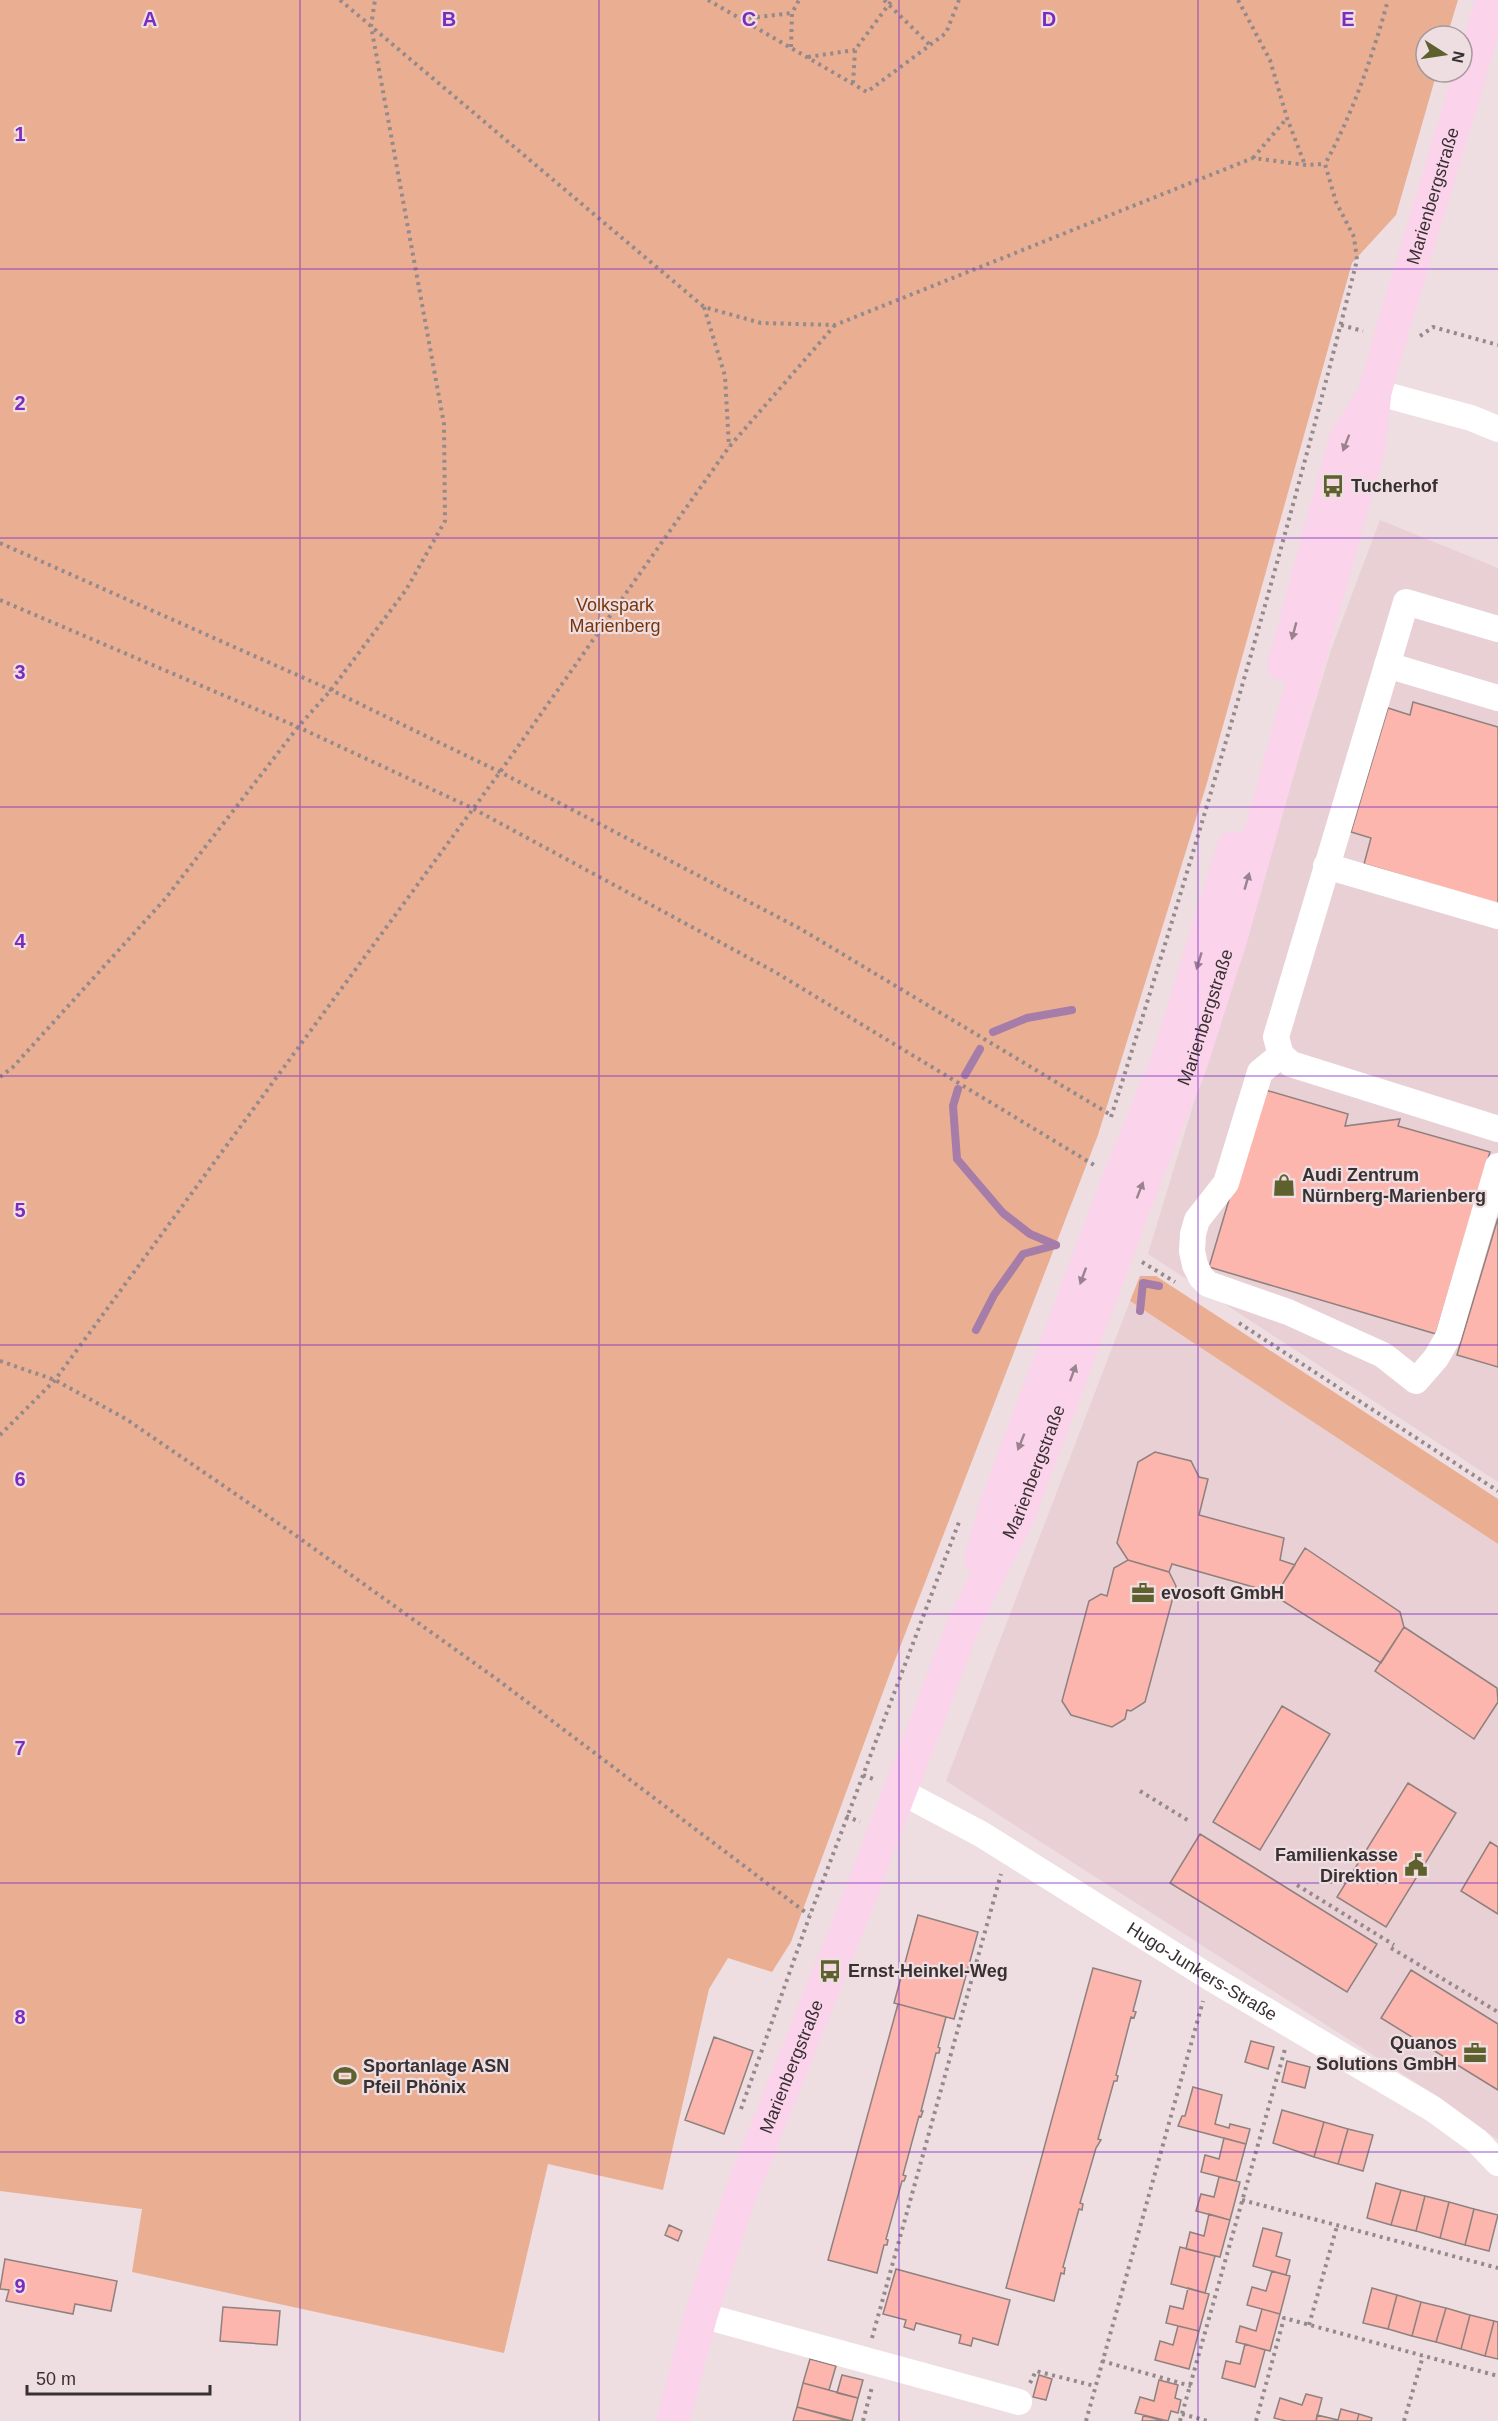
<svg xmlns="http://www.w3.org/2000/svg" width="1498" height="2421" font-family="Arial,sans-serif">
<rect width="100%" height="100%" fill="#eedee1"/>
<!-- built -->
<path fill="#e8d0d5" d="M1380,520L1498,568V1482L1148,1254L1331,650Z
M1130,1301L1498,1544V2140L1437,2096L946,1781Z"/>
<!-- green -->
<path fill="#eaaf92" d="M0,0H1458L1447,36H1426V72H1437L1396,215L1352,263L1207,783L1098,1135L890,1673L791,1942L772,1972L728,1958L709,1989L663,2190L548,2164L504,2353L132,2272L142,2209L0,2191Z
M1140,1276H1156L1498,1499V1544L1130,1301Z"/>
<g fill="none" stroke-linecap="round" stroke-linejoin="round">
<!-- stream -->
<path stroke="#a57da8" stroke-width="8" d="M993,1032L1027,1018L1072,1010
M965,1075L980,1049
M958,1089L953,1106L957,1159L1003,1213L1030,1234L1056,1245
M1140,1311L1143,1283L1159,1286
M976,1330L994,1295L1023,1254L1056,1245"/>
</g>
<!-- building -->
<path fill="#fcb6ae" stroke="#8f817f" stroke-width="1.5" d="M1413,702L1498,727V904L1364,864L1371,838L1351,832L1388,708L1410,715Z
M1262,1089L1348,1114L1345,1126L1400,1119L1398,1126L1490,1152L1436,1334L1209,1267Z
M1498,1218V1367L1457,1355Z
M1155,1452L1191,1461L1199,1477L1208,1479L1199,1515L1284,1538L1280,1560L1295,1565L1278,1591L1271,1589V1592L1172,1564L1169,1572L1128,1560L1117,1543L1138,1462Z
M1305,1548L1400,1612L1404,1627L1381,1663L1275,1596Z
M1128,1560L1169,1572L1176,1586L1145,1702L1131,1711L1127,1710L1125,1719L1112,1727L1071,1715L1062,1701L1089,1601L1101,1594L1107,1596L1114,1568Z
M1404,1627L1497,1688L1498,1702L1474,1739L1375,1671Z
M1282,1706L1330,1734L1260,1850L1213,1822Z
M1408,1783L1456,1813L1386,1927L1337,1897Z
M1200,1834L1377,1944L1347,1992L1170,1883Z
M1490,1842L1498,1847V1914L1461,1891Z
M918,1915L978,1932L954,2019L894,2003Z
M1093,1968L1141,1981L1133,2011L1136,2012L1134,2018L1131,2017L1116,2075L1118,2076L1117,2081H1114L1098,2139L1101,2140L1096,2148L1080,2203L1083,2204L1082,2210L1079,2209L1063,2267L1065,2268L1064,2274L1061,2273L1054,2301L1006,2288Z
M1411,1970L1498,2024V2090L1381,2018Z
M898,2004L946,2017L938,2047L940,2048L939,2053H936L921,2111H923L921,2117L919,2116L903,2175L906,2176L904,2181H902L886,2239L888,2240L887,2245H884L877,2273L828,2260Z
M714,2037L753,2051L724,2134L685,2120Z
M1251,2041L1274,2047L1268,2069L1245,2062Z
M1287,2061L1310,2067L1305,2088L1282,2082Z
M1193,2087L1222,2095L1215,2124L1229,2128L1230,2124L1250,2129L1246,2144L1178,2126L1182,2116H1185Z
M1282,2110L1324,2122L1314,2157L1273,2143Z
M1324,2122L1348,2129L1338,2164L1314,2157Z
M1348,2129L1373,2135L1363,2171L1338,2164Z
M1224,2138L1246,2144L1236,2181L1201,2172L1205,2155L1219,2159Z
M1219,2177L1240,2182L1230,2220L1196,2211L1201,2194L1214,2197Z
M1376,2183L1401,2190L1391,2225L1367,2218Z
M1401,2190L1425,2196L1416,2231L1391,2225Z
M1425,2196L1449,2202L1440,2238L1416,2231Z
M1449,2202L1474,2209L1465,2245L1440,2238Z
M1474,2209L1498,2215L1489,2251L1465,2245Z
M1209,2214L1230,2220L1220,2257L1186,2249L1190,2232L1204,2236Z
M669,2225L682,2231L678,2241L665,2235Z
M1263,2228L1282,2233L1276,2256L1290,2260L1286,2275L1253,2266Z
M1180,2247L1215,2256L1205,2293L1171,2284Z
M5,2259L117,2281L111,2311L75,2304L73,2314L6,2301L9,2290L0,2289Z
M896,2269L1010,2300L998,2345L973,2338L971,2346L959,2343L961,2335L916,2323L914,2330L904,2327L906,2320L883,2314Z
M1272,2271L1290,2276L1280,2314L1247,2305L1252,2287L1266,2291Z
M1188,2288L1209,2294L1199,2331L1166,2323L1170,2306L1183,2309Z
M1372,2288L1397,2295L1388,2329L1363,2323Z
M1397,2295L1421,2302L1412,2336L1388,2329Z
M1421,2302L1446,2308L1436,2342L1412,2336Z
M223,2307L280,2311L277,2345L220,2341Z
M1446,2308L1470,2315L1461,2349L1436,2342Z
M1262,2309L1280,2314L1270,2351L1236,2342L1240,2326L1256,2331Z
M1470,2315L1494,2321L1485,2356L1461,2349Z
M1494,2321L1498,2322V2359L1485,2356Z
M1178,2326L1199,2331L1189,2369L1155,2360L1160,2341L1173,2345Z
M1245,2344L1265,2350L1255,2387L1222,2378L1226,2361L1240,2364Z
M810,2359L836,2366L829,2390L803,2383Z
M842,2375L863,2380L858,2398L837,2393Z
M1039,2375L1052,2379L1046,2400L1033,2397Z
M1159,2380L1178,2385L1175,2398L1181,2400L1178,2413L1171,2411L1168,2421L1135,2413L1140,2397L1154,2401Z
M803,2383L858,2398L852,2421L797,2407Z
M1306,2394L1322,2398L1316,2421H1286L1274,2418L1280,2398L1302,2405Z
M797,2407L848,2421H793Z
M1341,2409L1359,2414L1357,2421H1316L1317,2415L1338,2420Z
M1359,2414L1372,2418L1371,2421H1357Z
M1143,2416L1149,2417L1163,2421H1142Z"/>
<g fill="none" stroke-linecap="round" stroke-linejoin="round">
<!-- path -->
<path stroke="#94898b" stroke-width="4" stroke-dasharray="3 4.5" stroke-linecap="butt" d="M340,0L704,307L761,323L835,325L1253,158L1306,165L1325,164
M708,0L867,92L946,33L959,0
M884,0L930,45
M1238,0L1270,60L1287,118L1305,165
M742,19L792,13
M791,47L792,13L799,0
M808,57L855,50
M853,83L855,50L892,0
M1253,158L1287,118
M704,307L725,376L729,447
M1341,325L1363,331
M1420,336L1433,327L1498,345
M0,543L331,690L500,772L799,928L1111,1115
M0,600L298,727L472,808L775,972L1094,1165
M0,1077L13,1067L165,899L298,727L331,690L406,590L445,521L444,424L371,26L375,0
M1111,1117C1201,834 1285,548 1357,260L1354,237L1336,202L1325,164C1353,113 1373,55 1388,0
M1142,1262L1175,1282
M1239,1323L1498,1491
M0,1361L55,1380L126,1419L288,1530L498,1680L809,1915
M0,1435L55,1380L500,772L729,447L835,325
M863,1775L876,1780
M1140,1791L1189,1821
M846,1816L860,1822
M1297,1885L1394,1945
M1391,1948L1498,2012
M741,2109L810,1915L959,1522
M1242,2200L1498,2268
M1309,2325L1337,2226
M872,2338L1001,1874
M1102,2361L1191,2386
M1030,2383L1036,2371L1095,2386
M1182,2414L1208,2421
M863,2421L872,2387
M1086,2421L1203,2001
M1180,2421L1285,2049
M1256,2421L1284,2318L1498,2376
M1404,2421L1423,2356"/>
<!-- minor -->
<g stroke="#fff" stroke-width="26">
<path d="M1375,392L1471,418L1498,429"/>
<path d="M1498,629L1406,602L1276,1037L1281,1055L1291,1064L1498,1129"/>
<path d="M1387,665L1498,698"/>
<path d="M1326,866L1498,916"/>
<path d="M1281,1055L1260,1072L1226,1183L1197,1220L1193,1234L1192,1251L1195,1265L1201,1277L1208,1284L1288,1312L1383,1355L1416,1381L1436,1358L1448,1337L1498,1166"/>
<path id="s1" d="M900,1791L981,1834L1209,1977L1433,2109L1477,2141L1498,2163"/>
<path d="M701,2315L1019,2402"/>
</g>
<!-- major -->
<g stroke="#fbd3ea" stroke-width="33">
<path d="M1284,665L1345,440L1371,399"/>
<path d="M981,1559L995,1507L1116,1186L1168,1059L1233,848"/>
<path id="s2" d="M673,2421L701,2315L739,2198L857,1903L966,1619L1017,1519L1149,1167L1190,1067L1231,938L1369,446L1375,392L1390,338L1492,0"/>
</g>
</g>
<!-- one-way arrows -->
<defs><path id="oneway-solid" d="M-6-.8H1V-3.2L6.5 0L1 3.2V.8H-6Z" transform="scale(1.5)"/></defs>
<g fill="#9a828e">
<use href="#oneway-solid" transform="translate(1346 443) rotate(111)"/>
<use href="#oneway-solid" transform="translate(1294 631) rotate(105)"/>
<use href="#oneway-solid" transform="translate(1247 881) rotate(-74)"/>
<use href="#oneway-solid" transform="translate(1199 961) rotate(107)"/>
<use href="#oneway-solid" transform="translate(1140 1190) rotate(-69)"/>
<use href="#oneway-solid" transform="translate(1083 1276) rotate(110)"/>
<use href="#oneway-solid" transform="translate(1073 1373) rotate(-70)"/>
<use href="#oneway-solid" transform="translate(1021 1442) rotate(112)"/>
</g>
<!-- grid -->
<path fill="none" stroke="#7b2cbf" stroke-width="1.5" stroke-opacity="0.55" d="M300,0V2421M599,0V2421M899,0V2421M1198,0V2421M0,269H1498M0,538H1498M0,807H1498M0,1076H1498M0,1345H1498M0,1614H1498M0,1883H1498M0,2152H1498"/>
<!-- icons -->
<defs>
<g id="bus-bare" transform="scale(1.8)"><path d="M-5-6H5V4H4V6H2V4H-2V6H-4V4H-5ZM-3.5-4V0h7V-4ZM-3.5 1.2v1.5H-2V1.2ZM2 1.2v1.5H3.5V1.2Z" fill="#5e602d" stroke="#eedee1" stroke-width="2.5" paint-order="stroke"/></g>
<g id="shop-bare" transform="scale(1.8)"><path d="M-5-2.5h2.3a2.7 3.5 0 0 1 5.4 0H5L5.5 6h-11ZM-1.5-2.5h3a1.5 2.3 0 0 0-3 0Z" fill="#5e602d" stroke="#eedee1" stroke-width="2.5" paint-order="stroke"/></g>
<g id="office-bare" transform="scale(1.8)"><path d="M-6-3h4V-5.5h4V-3h4V5H-6ZM-1-4.5V-3h2v-1.5ZM-6 0V1H6V0Z" fill="#5e602d" stroke="#eedee1" stroke-width="2.5" paint-order="stroke"/></g>
<g id="civic-bare" transform="scale(1.8)"><path d="M-.6-6.5H3V-4.5H.6V-3L4-1V1h2V6H-6V1h2V-1L-.6-3ZM-1.2 2.5V6h2.4V2.5Z" fill="#5e602d" stroke="#eedee1" stroke-width="2.5" paint-order="stroke"/></g>
<g id="stadium-bare" transform="scale(1.8)"><path d="M0-5a6.5 5 0 1 0 0 10a6.5 5 0 1 0 0-10ZM-3.5-1.8h7v3.6h-7Z" fill="#5e602d" stroke="#eedee1" stroke-width="2.5" paint-order="stroke"/></g>
</defs>
<g fill-rule="evenodd">
<use href="#bus-bare" x="1333" y="486"/>
<use href="#shop-bare" x="1284" y="1185"/>
<use href="#office-bare" x="1143" y="1593"/>
<use href="#civic-bare" x="1416" y="1865"/>
<use href="#bus-bare" x="830" y="1971"/>
<use href="#office-bare" x="1475" y="2053"/>
<use href="#stadium-bare" x="345" y="2076"/>
</g>
<g text-anchor="middle" stroke-width="4.5" stroke-linejoin="round" paint-order="stroke">
<!-- street labels -->
<g font-size="18" fill="#383132" stroke="#eedee1">
<text dy="6" stroke="none"><textPath href="#s2" startOffset="2356">Marienbergstraße</textPath></text>
<text dy="6" stroke="none"><textPath href="#s2" startOffset="1503">Marienbergstraße</textPath></text>
<text dy="6" stroke="none"><textPath href="#s2" startOffset="1017">Marienbergstraße</textPath></text>
<text dy="6" stroke="none"><textPath href="#s1" startOffset="352">Hugo-Junkers-Straße</textPath></text>
<text dy="6" stroke="none"><textPath href="#s2" startOffset="374">Marienbergstraße</textPath></text>
</g>
<!-- poi labels -->
<g font-size="18" font-weight="bold" fill="#383132" stroke="#eedee1" text-anchor="start">
<text x="1351" y="492">Tucherhof</text>
<text x="1302" y="1181">Audi Zentrum<tspan x="1302" dy="21">Nürnberg-Marienberg</tspan></text>
<text x="1161" y="1599">evosoft GmbH</text>
<text x="1398" y="1861" text-anchor="end">Familienkasse<tspan x="1398" dy="21">Direktion</tspan></text>
<text x="848" y="1977">Ernst-Heinkel-Weg</text>
<text x="1457" y="2049" text-anchor="end">Quanos<tspan x="1457" dy="21">Solutions GmbH</tspan></text>
<text x="363" y="2072">Sportanlage ASN<tspan x="363" dy="21">Pfeil Phönix</tspan></text>
</g>
<!-- park labels -->
<g font-size="18" fill="#78350a" stroke="#eedee1">
<text x="615" y="611">Volkspark<tspan x="615" dy="21">Marienberg</tspan></text>
</g>
</g>
<g font-size="20" text-anchor="middle" font-weight="bold" fill="#7b2cbf" stroke="#eedee1" stroke-width="4.5" stroke-linejoin="round" paint-order="stroke">
<text x="150" y="26">A</text>
<text x="449" y="26">B</text>
<text x="749" y="26">C</text>
<text x="1049" y="26">D</text>
<text x="1348" y="26">E</text>
<text x="20" y="141">1</text>
<text x="20" y="410">2</text>
<text x="20" y="679">3</text>
<text x="20" y="948">4</text>
<text x="20" y="1217">5</text>
<text x="20" y="1486">6</text>
<text x="20" y="1755">7</text>
<text x="20" y="2024">8</text>
<text x="20" y="2293">9</text>
</g>
<!-- north arrow -->
<g transform="translate(1444 54) rotate(102)"><circle r="28" fill="#eedee1" stroke="#a5999b" stroke-width="1.5"/>
<path d="M0-4.5L10 22L0 15L-10 22Z" fill="#5e602d"/>
<text y="-9" font-size="16" font-weight="bold" text-anchor="middle" fill="#383132">N</text>
</g>
<!-- scale -->
<path d="M27 2385v9h183v-9" fill="none" stroke="#383132" stroke-width="3"/>
<text x="36" y="2385" font-size="18" fill="#383132" stroke="#eedee1" stroke-width="4.5" paint-order="stroke">50 m</text>
</svg>
